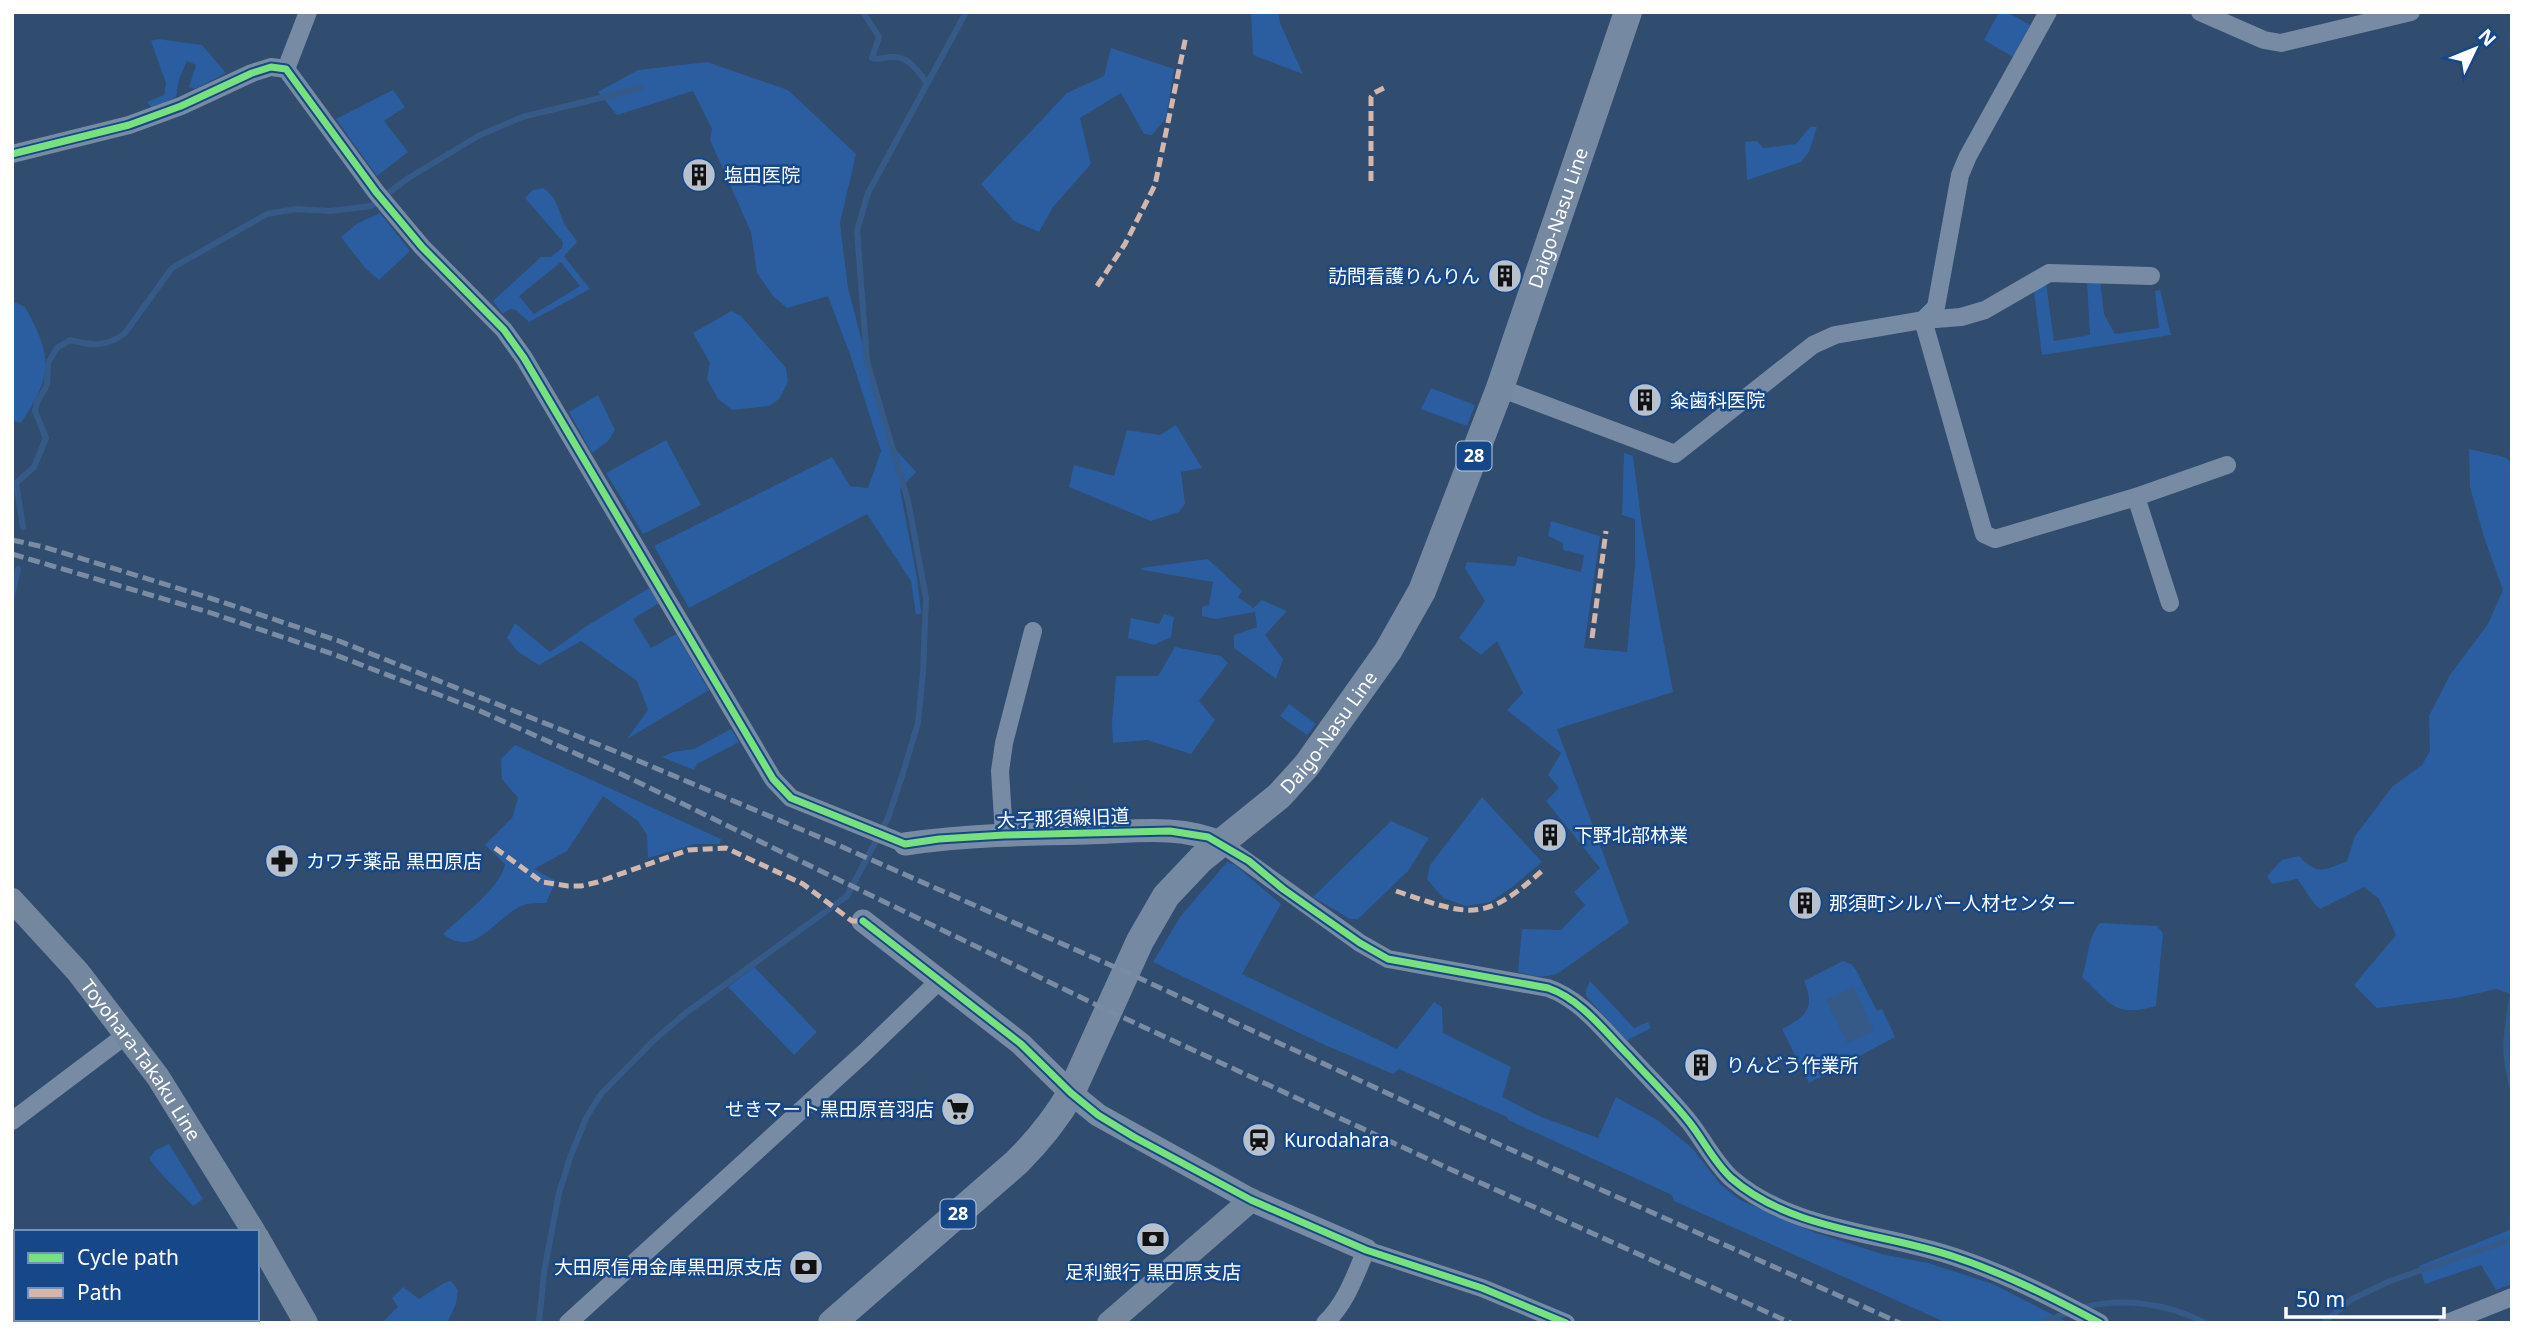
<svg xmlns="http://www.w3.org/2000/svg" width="2524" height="1335" font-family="'Noto Sans','Noto Sans JP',sans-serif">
<rect width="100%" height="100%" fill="#304c6f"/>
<!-- green -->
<path fill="#2a5ea0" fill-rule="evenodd" d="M1251,12H1278L1280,23L1303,74L1253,55Z
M1999,12H2007L2030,25L2013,57L1984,40Z
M158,39L202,45L226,73L195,89L189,87L196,65L187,61L179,79L176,97L153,109L147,102L164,95L166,83L151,41Z
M1111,48L1174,69L1166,118L1152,135L1144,134L1121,93L1080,118L1091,164L1053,207L1039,232L1014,221L981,184L1067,93L1104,76Z
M707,62L788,90L856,154L840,223L848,288L888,441L916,472L900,489L917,578L921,613L916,615L911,581L867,514L689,608L654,546L832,457L850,486L868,488L881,451L851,357L828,296L787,308L773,296L757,273L751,232L710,140L712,129L693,91L617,115L598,92L638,70Z
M393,90L405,107L384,121L408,152L377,176L336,119Z
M1810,127H1817L1809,152L1801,162L1747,180L1745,142L1757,141L1763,148L1796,144Z
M543,188C558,198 557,208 564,223C567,230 574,235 577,242L564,256L590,289L529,322L516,310L510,309L503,314L493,301L541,257H551L562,248L563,242L525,198L533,190ZM561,262L580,286L534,314L519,296Z
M380,213L410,251L379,280L365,268L341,237L358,223Z
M2100,280L2104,314L2115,334L2159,328L2155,291L2160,290L2171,335L2042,355L2034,292L2046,283L2054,341L2090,335L2087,282Z
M12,301L25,307C53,357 53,375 21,423L12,420Z
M731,311L741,316L786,368L788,382L779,399L769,406L732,410L718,399L707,379L710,363L693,333Z
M1431,388L1475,405L1467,426L1421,409Z
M598,395L615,430L608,441L592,453L569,412Z
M1176,425L1202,468L1181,472L1185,504L1179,512L1151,521L1069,487L1074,465L1114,476L1127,430L1160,435Z
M666,440L701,505L643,534L606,473Z
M2469,449L2504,457L2512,462V995L2497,989L2456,998L2377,1008L2354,985L2396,935L2379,899L2364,887L2320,909C2310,901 2305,888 2297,879L2272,884L2267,876L2282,860L2299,856C2318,876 2324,870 2347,861L2355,836L2393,786L2422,765L2430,751L2429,716L2450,675L2488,624L2503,590L2484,537L2470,487Z
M1624,453L1633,456L1642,526L1673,692L1557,729L1629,923L1560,972C1544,980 1534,976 1518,972L1522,929L1561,930L1585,905L1574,892L1600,868L1546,801L1559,788L1548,775L1561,753L1507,710L1523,693L1497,641L1481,655L1459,638L1485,601L1465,568L1467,562L1515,566L1518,556L1581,572L1584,555L1563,550V543L1548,536L1551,521L1600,536L1584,648L1627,652L1635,564V519L1622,515Z
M1208,559L1242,591L1238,597L1253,608L1262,600L1287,611L1265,635L1283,659L1276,679L1234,648V635L1257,627L1255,612L1215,619L1202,616V607L1209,605L1213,582L1143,570L1141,568Z
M649,588L659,603L633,619L651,648L676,634L709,690L627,739L648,710L637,681L581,641L539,665L518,652L507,638L515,623L550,652L585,627Z
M1164,614L1174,617L1171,637L1154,645L1128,638L1131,618L1159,624Z
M1175,647L1221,656L1228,663L1199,701L1215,720L1191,754L1147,740L1113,743L1112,723L1116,676H1158Z
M1289,704L1316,724L1307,735L1280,716Z
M731,729L739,742L697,764L694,770L662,757L673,752L694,749Z
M515,745L721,839L720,844H695L648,858L647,835L638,821L603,796L567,851L534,869L556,881L546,903C540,903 530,903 524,905C495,916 476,960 443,934C460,918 502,886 505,864L485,845L512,818L518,798L502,779L501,759Z
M1482,797L1542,862L1511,888L1490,902L1466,906L1443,898L1427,879L1430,865Z
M1391,821L1429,838L1408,871L1358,919H1350L1313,897Z
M1227,862L1235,865L1281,904L1242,974L1397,1049L1434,1002L1442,1007L1443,1033L1511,1067L1502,1097L1539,1116L1598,1138L1616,1097L1659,1121L1692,1148L1721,1185L1740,1200L1816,1233L1882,1254L1928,1263L1993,1284L2069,1323H1947L1674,1201L1672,1195L1508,1120L1507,1117L1399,1069L1393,1074L1318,1042L1153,962L1180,917Z
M2100,923L2157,926L2163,933L2156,1006C2114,1018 2110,1003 2082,977C2089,958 2087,938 2100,923Z
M1843,961L1851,964L1856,970L1877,1011L1882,1009L1895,1037L1809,1083L1782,1029C1806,1017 1816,1008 1804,981Z
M754,967L817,1032L794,1055L728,987Z
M1590,981L1634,1028L1648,1022L1651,1028L1626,1041L1586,996V990Z
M169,1144L203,1199L193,1206C178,1190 161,1176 149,1158L156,1150Z
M2512,1229V1284L2496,1290L2481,1265L2425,1284L2419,1266Z
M451,1281L458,1290L456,1304L447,1323H382L398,1307L392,1298L403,1287L419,1299L444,1283Z"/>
<!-- water -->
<path fill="#365a88" d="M1854,987L1874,1031L1847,1043L1826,1000Z"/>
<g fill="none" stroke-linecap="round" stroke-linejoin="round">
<!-- stream -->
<path stroke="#365a88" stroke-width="6" d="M863,12L879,37L872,58C879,60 882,58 889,57C908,55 917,70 927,83
M23,527L16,483L34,467L46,438L35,411L37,402L47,385L48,363L57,348L70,340C92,346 107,347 125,333L172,268L267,214L296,209L330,211L371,206L407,179L478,136L522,117L641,88
M12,595L18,569
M2512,999C2506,1036 2503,1049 2512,1086
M2081,1308C2121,1297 2168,1303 2205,1323
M539,1323L544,1272L559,1193L571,1155L586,1118L601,1094L654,1040L687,1012L847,896L888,818L902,776L918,723L923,673L926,598L908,501L867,361L857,231L868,193L966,12
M2042,1323L2071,1311
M2323,1323L2352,1299L2390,1281L2512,1239"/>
<!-- minor -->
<path stroke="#778ca4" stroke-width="18" d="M2200,12L2264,40L2281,43L2411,12
M286,69L308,12
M12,154L129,125L181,106L252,73L271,67L286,69L376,192L422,247L504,330L524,358L773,779L791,798L905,844
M2151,276L2049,273L1985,310L1961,317L1923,320L1984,534L1995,539L2136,497L2227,465
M1500,388L1675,454L1813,345L1835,335L1923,320L1936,307L1960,175L1968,156L2048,12
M2136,497L2170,603
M1004,835L1000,771L1004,743L1033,631
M1221,843L1360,943L1388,959L1548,988C1581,999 1605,1032 1629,1056C1649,1078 1671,1099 1690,1123C1704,1141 1714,1162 1731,1178C1792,1231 1882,1232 1955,1257C2006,1274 2053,1298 2100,1323
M12,1121L126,1035
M171,1323L175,1319
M568,1323L864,1053L940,980
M1325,1323C1346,1303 1355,1276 1366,1250L1482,1288L1566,1323
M2447,1323L2512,1297"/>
<!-- tertiary -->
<path stroke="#778ca4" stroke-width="23" d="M905,844C966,835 1027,834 1088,833C1131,832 1180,824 1221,843
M863,921L1021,1044L1071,1093L1098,1115L1251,1200L1366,1250"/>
<!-- secondary -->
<g stroke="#73879f" stroke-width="24">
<path id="s1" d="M12,900L78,972L158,1077L254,1232"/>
<path d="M257,1237L306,1323"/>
<path d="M1109,1323L1251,1200"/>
</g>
<!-- primary -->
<path stroke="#7689a2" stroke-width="28" id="s2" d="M832,1323L1017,1162C1038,1141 1056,1119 1071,1093L1140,941L1166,896L1201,859L1279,796L1307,765L1388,651L1422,591L1500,388L1628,12"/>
<!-- rail -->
<path stroke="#798ca3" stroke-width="5" stroke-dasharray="12 5" stroke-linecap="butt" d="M12,540L44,547L216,600L339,641L622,754L831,842L1126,972L1458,1126L1900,1323
M12,554L208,612L333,654L471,707L615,771L1109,1011L1441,1165L1791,1323"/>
<!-- quiet -->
<path stroke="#d1b7ad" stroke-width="5" stroke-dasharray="10 5" stroke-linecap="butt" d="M1371,181V97L1374,93L1384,88
M1097,286L1125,244L1155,185L1186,36
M1592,638L1606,531
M495,848L542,882L568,886H581L598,882L688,850L726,848L803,884L852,921H863
M1396,891C1470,916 1484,924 1545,868"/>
<!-- cycleway casing -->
<g stroke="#164889" stroke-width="11">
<path id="cycleway" d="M12,154L129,125L181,106L252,73L271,67L286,69L376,192L422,247L504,330L524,358L773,779L791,798L905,844L939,839L1004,835L1170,831L1208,837L1249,861L1283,889L1360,943L1388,959L1548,988C1581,999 1605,1032 1629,1056C1649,1078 1671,1099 1690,1123C1704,1141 1714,1162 1731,1178C1792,1231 1882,1232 1955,1257C2006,1274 2053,1298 2100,1323
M863,921L1021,1044L1071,1093L1098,1115L1134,1137L1251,1200L1366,1250L1482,1288L1566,1323"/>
</g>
<!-- cycleway -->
<use href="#cycleway" stroke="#77e17e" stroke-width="7"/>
</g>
<!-- icons -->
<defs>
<g id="building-disc" transform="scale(1.75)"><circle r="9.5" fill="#b7c0cd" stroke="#164889"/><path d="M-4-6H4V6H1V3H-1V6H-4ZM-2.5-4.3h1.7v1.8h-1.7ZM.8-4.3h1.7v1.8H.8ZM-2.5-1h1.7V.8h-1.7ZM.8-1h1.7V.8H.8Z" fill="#111"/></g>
<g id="pharmacy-disc" transform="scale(1.75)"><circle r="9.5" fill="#b7c0cd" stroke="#164889"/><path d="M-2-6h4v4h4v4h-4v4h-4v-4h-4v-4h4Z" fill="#111"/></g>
<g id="supermarket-disc" transform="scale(1.75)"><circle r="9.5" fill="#b7c0cd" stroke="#164889"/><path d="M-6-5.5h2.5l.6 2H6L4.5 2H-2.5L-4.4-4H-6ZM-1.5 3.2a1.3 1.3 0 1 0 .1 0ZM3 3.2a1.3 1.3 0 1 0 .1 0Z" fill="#111"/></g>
<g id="station-disc" transform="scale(1.75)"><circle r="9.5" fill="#b7c0cd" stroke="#164889"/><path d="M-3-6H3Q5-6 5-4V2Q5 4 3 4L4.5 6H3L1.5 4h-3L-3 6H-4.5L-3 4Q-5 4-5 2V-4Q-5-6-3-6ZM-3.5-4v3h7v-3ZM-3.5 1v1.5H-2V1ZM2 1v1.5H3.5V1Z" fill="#111"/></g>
<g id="bank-disc" transform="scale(1.75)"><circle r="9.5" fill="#b7c0cd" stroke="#164889"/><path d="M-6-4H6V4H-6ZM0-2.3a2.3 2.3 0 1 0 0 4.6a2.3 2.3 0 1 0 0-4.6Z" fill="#111"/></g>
</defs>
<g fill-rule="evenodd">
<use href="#building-disc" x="699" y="175"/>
<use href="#building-disc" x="1505" y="276"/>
<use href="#building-disc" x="1645" y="400"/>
<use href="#building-disc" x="1550" y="835"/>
<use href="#pharmacy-disc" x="282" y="861"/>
<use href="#building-disc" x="1805" y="903"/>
<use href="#building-disc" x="1701" y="1065"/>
<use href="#supermarket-disc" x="958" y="1109"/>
<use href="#station-disc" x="1259" y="1140"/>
<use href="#bank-disc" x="1153" y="1239"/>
<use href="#bank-disc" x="806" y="1267"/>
</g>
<g text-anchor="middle" stroke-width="5" stroke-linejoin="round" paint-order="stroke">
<!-- shield labels -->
<g fill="#164889" stroke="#b9c8dc" stroke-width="2">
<rect x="1456.5" y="441.5" width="35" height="29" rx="5"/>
<rect x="940.5" y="1199.5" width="35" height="29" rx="5"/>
</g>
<g font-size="18" font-weight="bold" fill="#fff">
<text x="1474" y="462">28</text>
<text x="958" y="1220">28</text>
</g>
<!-- poi labels -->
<g font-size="19" fill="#fff" stroke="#164889" text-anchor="start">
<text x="724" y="182">塩田医院</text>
<text x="1480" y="283" text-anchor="end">訪問看護りんりん</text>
<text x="1670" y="407">粂歯科医院</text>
<text x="1574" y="842">下野北部林業</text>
<text x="306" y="868">カワチ薬品 黒田原店</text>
<text x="1829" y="910">那須町シルバー人材センター</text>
<text x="1726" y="1072">りんどう作業所</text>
<text x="934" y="1116" text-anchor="end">せきマート黒田原音羽店</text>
<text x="1284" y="1147">Kurodahara</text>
<text x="782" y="1274" text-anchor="end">大田原信用金庫黒田原支店</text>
<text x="1153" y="1279" text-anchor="middle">足利銀行 黒田原支店</text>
</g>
<!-- street labels -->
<g font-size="19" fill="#fff" stroke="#164889">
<text dy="7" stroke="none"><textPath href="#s2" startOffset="1351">Daigo-Nasu Line</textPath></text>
<text dy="7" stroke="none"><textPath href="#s2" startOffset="784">Daigo-Nasu Line</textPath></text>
<text transform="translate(1063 818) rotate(-2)" y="7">大子那須線旧道</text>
<text dy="7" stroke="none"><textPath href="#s1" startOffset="206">Toyohara-Takaku Line</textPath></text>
</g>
</g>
<!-- border -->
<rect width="2524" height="1335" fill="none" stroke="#ffffff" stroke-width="28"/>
<!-- legend -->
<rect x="14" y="1230" width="245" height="91" fill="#164889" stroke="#7391b8" stroke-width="2"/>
<rect x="28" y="1253" width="35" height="10" fill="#77e17e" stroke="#7391b8" stroke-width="2"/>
<text x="77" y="1265" font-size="21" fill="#ffffff">Cycle path</text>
<rect x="28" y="1288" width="35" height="10" fill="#d1b7ad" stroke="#7391b8" stroke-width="2"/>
<text x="77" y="1300" font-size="21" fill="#ffffff">Path</text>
<!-- north arrow -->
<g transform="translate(2475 49) rotate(47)" stroke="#164889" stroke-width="5" paint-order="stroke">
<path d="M0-5L12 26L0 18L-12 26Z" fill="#ffffff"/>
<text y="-10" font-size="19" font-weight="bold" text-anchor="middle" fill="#ffffff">N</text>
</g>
<!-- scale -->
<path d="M2286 1307v10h158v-10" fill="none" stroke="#ffffff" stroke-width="3.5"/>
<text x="2296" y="1307" font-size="21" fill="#ffffff" stroke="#164889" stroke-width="5" paint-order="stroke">50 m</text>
</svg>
